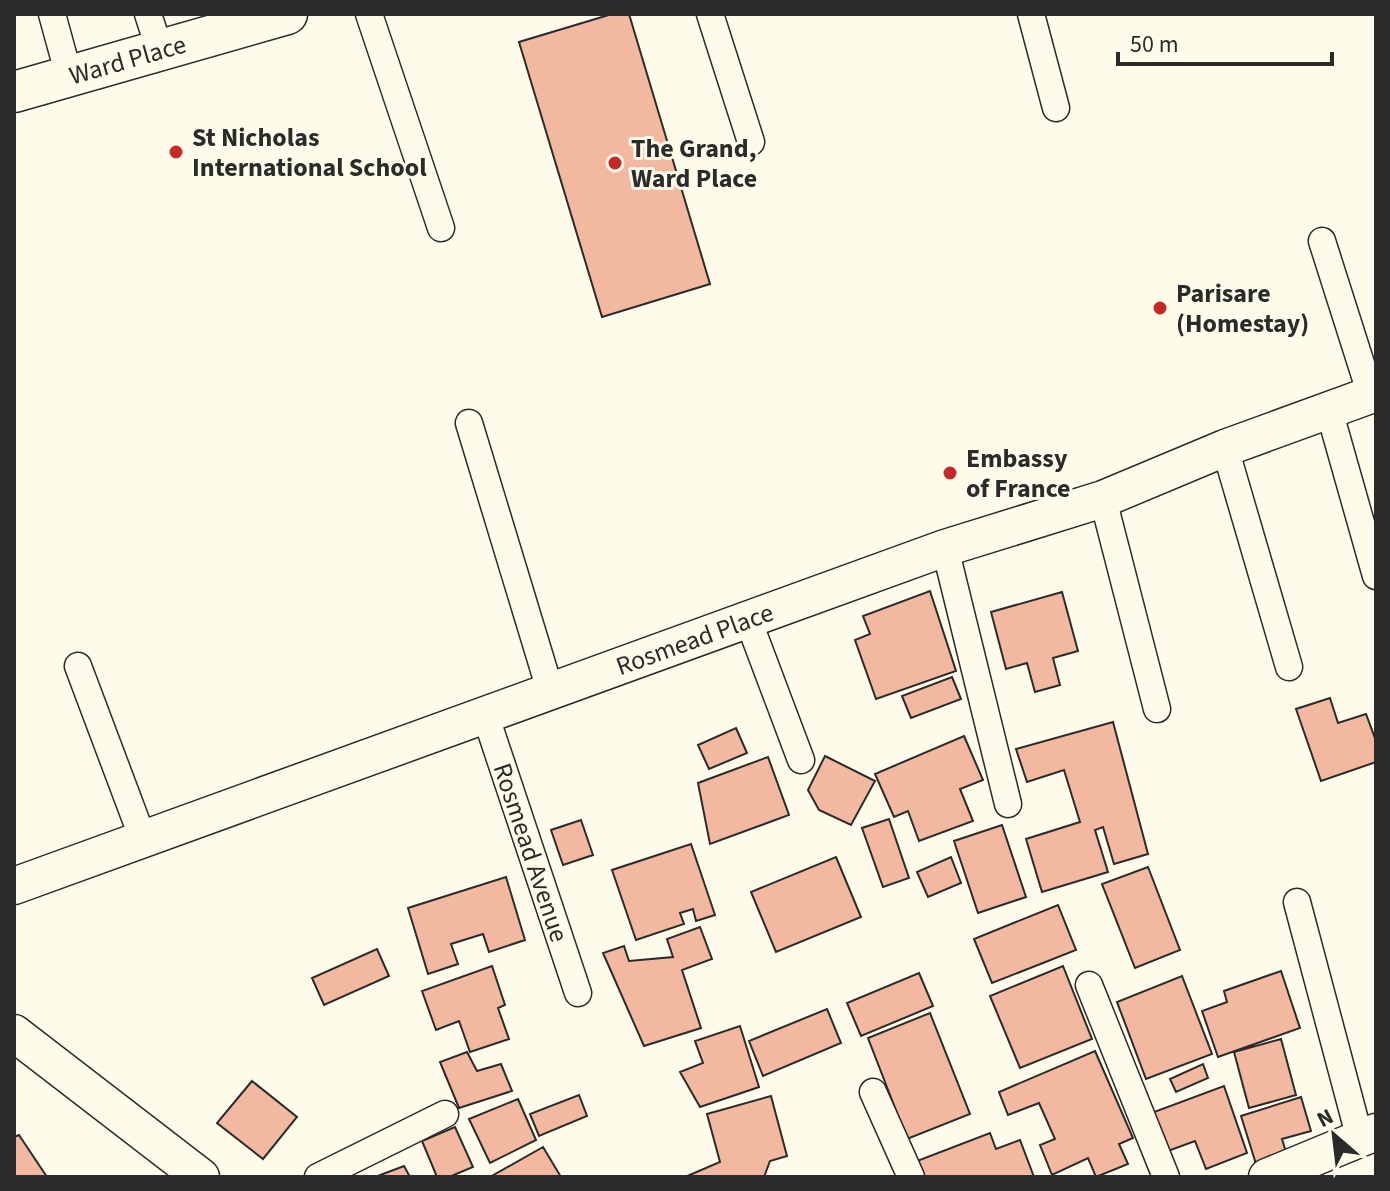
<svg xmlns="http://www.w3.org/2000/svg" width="1390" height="1191" font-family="'Source Sans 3',sans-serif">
<rect width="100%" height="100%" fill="#fdfbea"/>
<!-- building -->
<path fill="#f2b8a0" stroke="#2b2b2b" stroke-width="2" d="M612,14H629L710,284L602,317L519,42Z
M930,591L956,671L876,699L855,640L870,634L863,616Z
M1062,592L1078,651L1053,658L1060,685L1035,692L1027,663L1006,669L991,612Z
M952,677L961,699L911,718L902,696Z
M1330,698L1338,723L1366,714L1376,741V762L1321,781L1296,709Z
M1113,722L1148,854L1114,864L1103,827L1095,830L1108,872L1042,892L1026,839L1080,822L1064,770L1027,782L1016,749Z
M736,728L747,753L709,769L698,745Z
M964,736L983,780L960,789L973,821L919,841L908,811L894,817L875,774Z
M825,756L875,781L851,825L819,810L808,790Z
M768,757L789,815L710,844L698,783Z
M889,819L909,878L883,887L862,828Z
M581,820L593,855L563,865L551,830Z
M1002,825L1026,897L978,913L954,841Z
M691,844L715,915L696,921L693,909L680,913L684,924L636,940L612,870Z
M836,857L861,917L776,952L751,892Z
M951,857L961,883L928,897L917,872Z
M1148,867L1180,950L1135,968L1102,884Z
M506,877L525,940L489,952L483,934L451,944L458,964L428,974L408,908Z
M1058,905L1076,950L992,983L974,939Z
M700,927L712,959L682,970L701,1028L644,1046L603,953L624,946L629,961L673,957L667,939Z
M377,949L389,976L324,1005L312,978Z
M492,966L505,1005L498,1008L509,1039L470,1052L459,1021L436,1030L422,991Z
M1063,966L1092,1039L1020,1068L990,996Z
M1281,971L1300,1028L1218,1057L1202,1011L1227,1002L1224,991Z
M919,973L933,1006L861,1036L847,1003Z
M1182,976L1212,1054L1146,1079L1117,1002Z
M827,1009L841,1043L763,1076L749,1041Z
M930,1013L970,1114L907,1139L868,1038Z
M740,1026L759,1087L700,1107L680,1072L703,1063L695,1041Z
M1281,1039L1296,1095L1249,1108L1234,1052Z
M1095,1051L1133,1138L1119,1144L1128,1164L1096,1177L1088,1158L1052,1175L1040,1145L1055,1139L1039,1103L1008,1115L999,1092Z
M467,1052L477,1071L501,1064L512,1091L459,1108L440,1062Z
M1203,1064L1208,1078L1176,1092L1170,1079Z
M252,1081L297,1117L263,1159L217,1123Z
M1224,1086L1247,1153L1206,1169L1195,1141L1168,1151L1154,1112Z
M579,1095L587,1116L539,1136L530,1114Z
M771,1096L787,1156L770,1161L764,1177H685L720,1162L707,1114Z
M1301,1097L1311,1131L1282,1139L1287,1155L1256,1164L1241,1116Z
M518,1099L536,1140L490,1163L469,1119Z
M455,1127L473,1167L449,1177H437L422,1141Z
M990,1133L996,1149L1020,1140L1034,1177H924L917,1161Z
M19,1135L47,1177H14V1137Z
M543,1147L561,1177H490Z
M404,1166L410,1177H375Z"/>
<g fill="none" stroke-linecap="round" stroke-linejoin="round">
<!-- street casing -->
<g stroke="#2b2b2b" stroke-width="29">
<g id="street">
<path d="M52,14L69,76"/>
<path d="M148,14L160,51"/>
<path d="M369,14L441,228"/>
<path d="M710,14L751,142"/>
<path d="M1031,14L1056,108"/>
<path d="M1322,241L1371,395"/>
<path d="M1329,410L1376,576"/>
<path d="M469,423L550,690"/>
<path d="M1225,448L1289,667"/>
<path d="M1103,499L1157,709"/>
<path d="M945,548L1008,804"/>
<path d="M749,622L801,760"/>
<path d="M78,666L143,839"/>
<path id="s1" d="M485,714L578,993"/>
<path d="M1297,902L1360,1139"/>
<path d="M1089,985L1166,1177"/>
<path d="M873,1092L911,1177"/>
<path d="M318,1177L445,1114"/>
</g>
</g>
<!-- secondary casing -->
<g stroke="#2b2b2b" stroke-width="39">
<g id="secondary">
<path id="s2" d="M14,886L945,548L1103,499L1225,448L1376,393"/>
<path d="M14,1033L201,1177"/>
<path d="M1267,1177L1376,1132"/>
</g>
</g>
<!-- primary casing -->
<g stroke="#2b2b2b" stroke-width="43">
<g id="primary">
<path id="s3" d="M14,92L287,14"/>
</g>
</g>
<!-- street -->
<use href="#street" stroke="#fdfbea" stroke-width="26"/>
<!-- secondary -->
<use href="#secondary" stroke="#fdfbea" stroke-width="36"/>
<!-- primary -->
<use href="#primary" stroke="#fdfbea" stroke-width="40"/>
</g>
<!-- markers -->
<g fill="#c62828" stroke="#fdfbea" stroke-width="3">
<circle cx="176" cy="152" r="8"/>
<circle cx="615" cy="163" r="8"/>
<circle cx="1160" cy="308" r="8"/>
<circle cx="950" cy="473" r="8"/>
</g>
<g text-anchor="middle" stroke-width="6" stroke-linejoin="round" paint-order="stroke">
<!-- street labels -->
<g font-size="26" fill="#2b2b2b" stroke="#fdfbea">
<text dy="9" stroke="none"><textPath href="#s3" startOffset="118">Ward Place</textPath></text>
<text dy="9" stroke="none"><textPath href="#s2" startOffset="724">Rosmead Place</textPath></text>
<text dy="9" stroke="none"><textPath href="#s1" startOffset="146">Rosmead Avenue</textPath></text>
</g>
<!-- poi labels -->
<g font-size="26" font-weight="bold" fill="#2b2b2b" stroke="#fdfbea" text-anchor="start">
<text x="192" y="146">St Nicholas<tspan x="192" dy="30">International School</tspan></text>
<text x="631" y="157">The Grand,<tspan x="631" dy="30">Ward Place</tspan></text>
<text x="1176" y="302">Parisare<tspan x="1176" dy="30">(Homestay)</tspan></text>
<text x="966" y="467">Embassy<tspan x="966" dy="30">of France</tspan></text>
</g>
</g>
<!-- border -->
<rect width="1390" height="1191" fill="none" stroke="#2b2b2b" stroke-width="32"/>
<!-- north arrow -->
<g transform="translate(1334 1135) rotate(332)" stroke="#fdfbea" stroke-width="6" paint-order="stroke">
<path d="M0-6L14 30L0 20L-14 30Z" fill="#2b2b2b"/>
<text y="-12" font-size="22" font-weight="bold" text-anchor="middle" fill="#2b2b2b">N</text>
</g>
<!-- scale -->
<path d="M1118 52v12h214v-12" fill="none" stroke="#2b2b2b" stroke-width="4"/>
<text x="1130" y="52" font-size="24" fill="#2b2b2b" stroke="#fdfbea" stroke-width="6" paint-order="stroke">50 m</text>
</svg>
